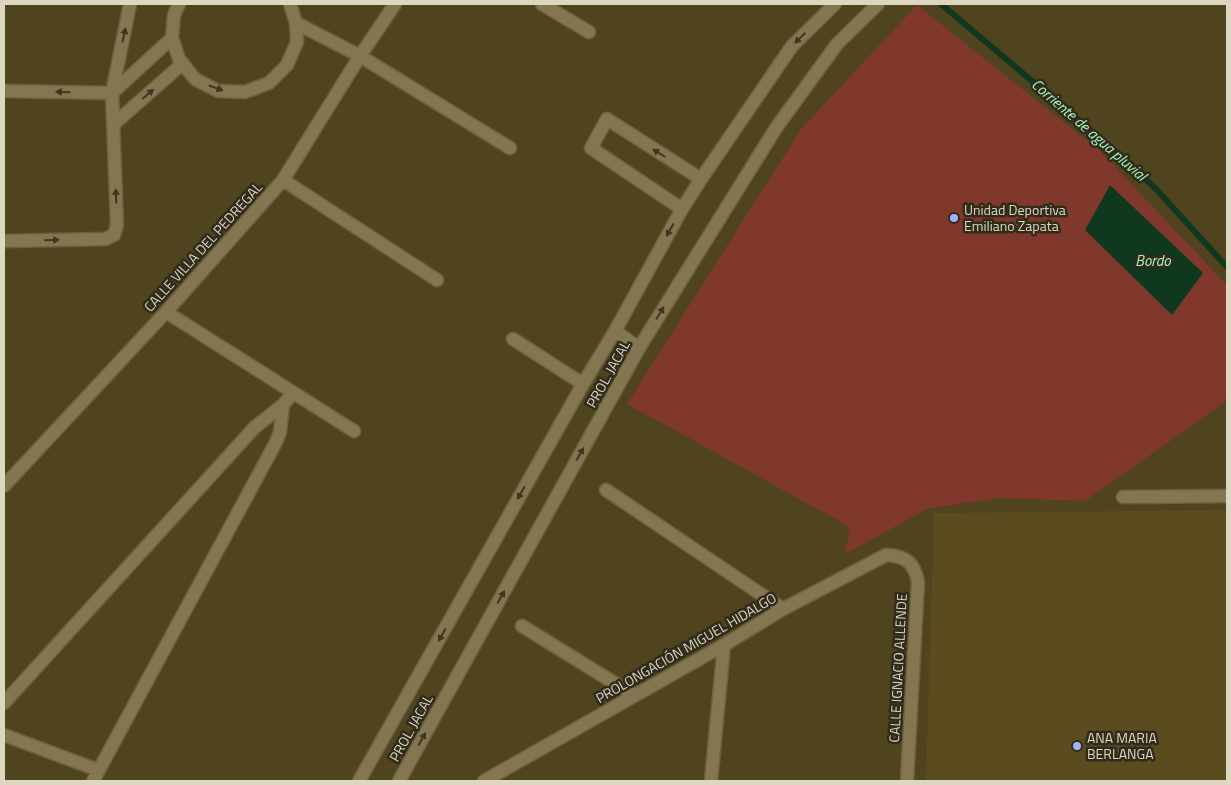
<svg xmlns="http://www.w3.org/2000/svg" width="1231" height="785" font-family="'Titillium Web',sans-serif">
<rect width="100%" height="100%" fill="#50441f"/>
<!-- built -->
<path fill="#5a4c1f" d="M1227,510V781H926L934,513Z"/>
<!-- green -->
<path fill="#7f382b" d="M917,5L1100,151L1227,285V398L1221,405L1085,501L998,498L927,509L845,554L850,527L627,404L801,129Z"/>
<!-- water -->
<path fill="#0f381e" d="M1110,185L1203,273L1172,315L1085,230Z"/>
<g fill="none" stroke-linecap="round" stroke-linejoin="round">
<!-- stream -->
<path stroke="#0f381e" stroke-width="6" d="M941,4L1117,153L1156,189L1227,267"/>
<!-- minor casing -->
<g stroke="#6b6140" stroke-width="15">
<path id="minor" d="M179,4L174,15L172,38L179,59L195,79L218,91L245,92L269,83L287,65L297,42L296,23L290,4
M542,4L589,32
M296,23L360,56L510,148
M4,91L112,93L172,38
M114,124L182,64
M283,180L437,280
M682,209L591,148L607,119L701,179
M4,241L105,239L114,235L117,225L112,93L130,4
M166,312L354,431
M615,331L639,348
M513,339L583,384
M4,486L166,312L283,180L360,56L395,4
M606,490L783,609
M1123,497L1227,496
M522,626L634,695
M4,703L255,427L283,405L293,393
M4,735L98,770
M93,781L275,444L280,432L283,405
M359,781L583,384L615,331L682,209L701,179L792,46L835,4
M399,781L639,348L776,128L837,44L878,4
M484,781L724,645L783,609L886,555C907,556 914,563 918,582L907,781
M711,781L724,645"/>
</g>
<!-- minor -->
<use href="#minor" stroke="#837650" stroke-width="12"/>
</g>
<!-- one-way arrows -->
<defs><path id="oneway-solid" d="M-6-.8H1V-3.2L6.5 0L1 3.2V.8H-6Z" transform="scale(1.25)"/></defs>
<g fill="#3c3623">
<use href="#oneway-solid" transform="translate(124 35) rotate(-78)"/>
<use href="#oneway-solid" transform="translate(800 38) rotate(136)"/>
<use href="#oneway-solid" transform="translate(216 88) rotate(19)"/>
<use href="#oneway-solid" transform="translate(63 92) rotate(-179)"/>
<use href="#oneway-solid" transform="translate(148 94) rotate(-41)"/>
<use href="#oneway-solid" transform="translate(659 153) rotate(-148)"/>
<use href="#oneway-solid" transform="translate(116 196) rotate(-92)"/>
<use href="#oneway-solid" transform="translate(670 230) rotate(119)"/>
<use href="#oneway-solid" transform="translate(52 240) rotate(-1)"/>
<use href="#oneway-solid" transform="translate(660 313) rotate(-58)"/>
<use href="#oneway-solid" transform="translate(580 454) rotate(-61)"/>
<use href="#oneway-solid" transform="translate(521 493) rotate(119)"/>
<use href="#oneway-solid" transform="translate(501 597) rotate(-61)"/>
<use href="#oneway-solid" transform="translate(442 635) rotate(119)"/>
<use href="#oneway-solid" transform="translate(422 739) rotate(-61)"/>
</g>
<!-- markers -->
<g fill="#9fb3fd" stroke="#302b1b" stroke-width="2">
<circle cx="954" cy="218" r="5"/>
<circle cx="1077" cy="746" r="5"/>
</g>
<g text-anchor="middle" stroke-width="5" stroke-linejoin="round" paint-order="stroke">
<!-- poi labels -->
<g font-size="14" fill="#ddd7c2" stroke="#302b1b" text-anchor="start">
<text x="964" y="215">Unidad Deportiva<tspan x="964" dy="16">Emiliano Zapata</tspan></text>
<text x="1087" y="743">ANA MARIA<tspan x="1087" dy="16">BERLANGA</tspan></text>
</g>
<!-- street labels -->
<g font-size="14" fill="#ddd7c2" stroke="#302b1b">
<text transform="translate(203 247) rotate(-48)" y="5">CALLE VILLA DEL PEDREGAL</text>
<text transform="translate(608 374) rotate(-61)" y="5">PROL. JACAL</text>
<text transform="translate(686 648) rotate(-30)" y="5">PROLONGACIÓN MIGUEL HIDALGO</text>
<text transform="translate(898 668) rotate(-87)" y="5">CALLE IGNACIO ALLENDE</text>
<text transform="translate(411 728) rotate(-61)" y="5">PROL. JACAL</text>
</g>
<!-- water labels -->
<g font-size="15" font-style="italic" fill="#a6fabd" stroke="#302b1b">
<text transform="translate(1089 130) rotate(41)" y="5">Corriente de agua pluvial</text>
<text x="1153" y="266">Bordo</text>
</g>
</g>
<!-- border -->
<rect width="1231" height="785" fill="none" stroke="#ddd7c2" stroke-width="10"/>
</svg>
